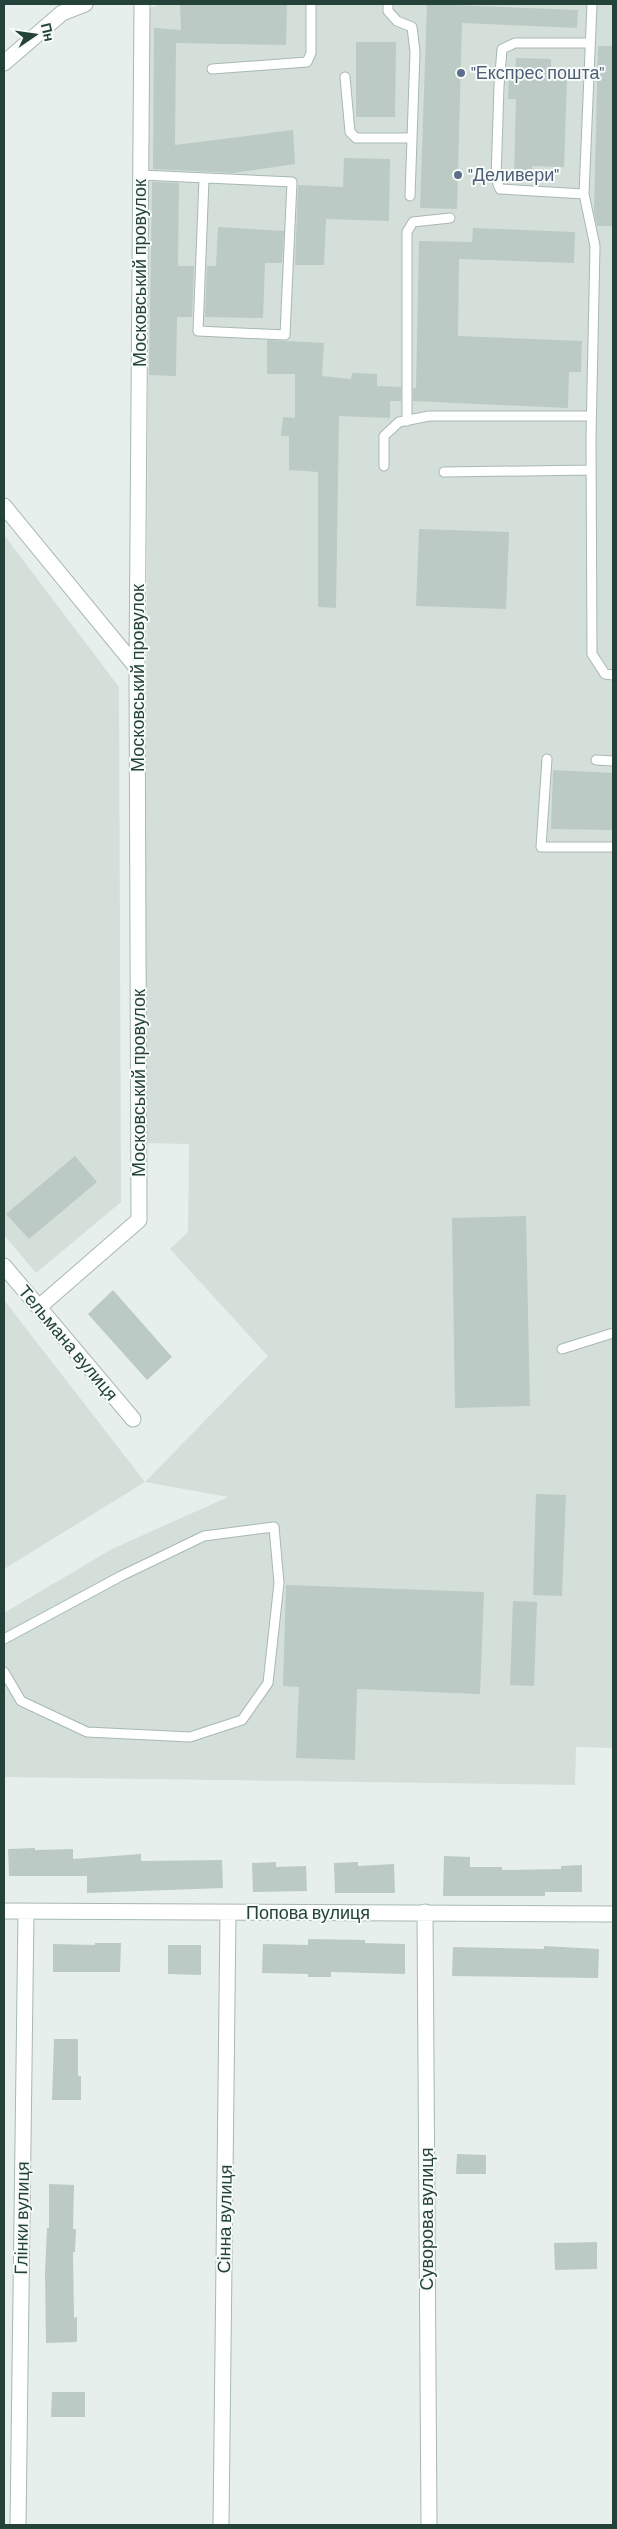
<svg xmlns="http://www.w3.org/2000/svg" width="617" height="2529" font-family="Barlow,sans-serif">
<rect width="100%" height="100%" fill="#e6efeb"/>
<!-- built -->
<path fill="#d4dfda" d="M160,4H613V1748L576,1747L575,1785L4,1777V1613L112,1549L228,1497L145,1482L4,1569V1300L145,1482L268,1356L170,1249L188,1232L189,1144L144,1143L150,8Z
M4,535L119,687L121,1202L36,1273L4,1235Z"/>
<!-- building -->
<path fill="#bbcac4" d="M180,4H287L286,45L176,43L175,145L293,130L295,164L233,173L153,169L154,28L181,30Z
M427,4L578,10L577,28L462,23L457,209L420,208Z
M356,42H396L395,117H356Z
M598,46H613V226H597L594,212Z
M516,58L551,59V77L567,78L564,167L532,166V178L514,177L516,99H508L509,74H515Z
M344,158L390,159L389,221L326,219L324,265H295L298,185L343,187Z
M152,182L179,183L178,266H194L192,317H177L176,376L149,375Z
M218,227L284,231L282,263H265L263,318L205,317L207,266H216Z
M473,228L575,232L574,263L459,259L458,336L582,341L581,372H569L568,408L413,401V388H416L419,241L472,242Z
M267,340L324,343L322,376L351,379L352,373L377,374V386L401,387V401H390V418L339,416L336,608L318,607V472L289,470V436H281L283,417L295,418V374H267Z
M419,529L509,532L506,609L416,606Z
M553,770L613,773V830L551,829Z
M75,1156L97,1182L29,1239L6,1214Z
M526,1216L530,1406L455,1408L452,1218Z
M113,1290L172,1357L147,1380L88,1314Z
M536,1494L566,1495L562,1596L533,1595Z
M286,1585L484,1592L480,1694L357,1689L355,1760L296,1758L299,1687L283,1686Z
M513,1601L537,1602L534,1686L510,1685Z
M35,1848V1850L73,1849V1859L141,1854V1861L222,1860L223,1888L87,1893V1876H9L8,1849Z
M444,1856L470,1857V1867H502V1870L561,1869V1866L582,1865V1892H545V1896H443Z
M276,1862V1867L306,1866L307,1891L253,1892L252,1863Z
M358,1862V1866L394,1864L395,1893H335L334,1863Z
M308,1939L365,1940V1943L405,1944V1974L331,1972V1977H308V1974L262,1973L263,1944L308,1945Z
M95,1943H121L120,1972H53V1944L95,1945Z
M168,1945H201V1975L168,1974Z
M544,1946L599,1949L598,1978L452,1976L453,1947L544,1949Z
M54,2039H78V2076H81V2100H52Z
M457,2154L486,2155V2174H456Z
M49,2184L74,2185L73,2229H76L75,2252H73L74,2318L77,2317V2342L46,2343L45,2273L47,2228H49Z
M597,2242V2269L555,2270L554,2243Z
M52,2392H85V2417H51Z"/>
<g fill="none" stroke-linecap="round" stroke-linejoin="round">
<!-- service casing -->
<g stroke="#a8b8b2" stroke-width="11">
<path id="service" d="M388,4V11L397,21L412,27L415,52L410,196
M592,4L584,194L595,246L591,438L592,654L605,674L613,675
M212,69L307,62L311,53V4
M345,77L350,132L356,138H412
M141,175L292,182L285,335L198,331L204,179
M584,194L500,189L496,179L499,86L502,49L515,43H590
M407,421V232L413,222L450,218
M384,466V436L399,422L429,416H591
M444,472L591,470
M547,759L541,847H613
M596,760L613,761
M562,1349L613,1333
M4,1639L121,1576L204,1536L274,1527L279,1583L268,1683L242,1720L190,1737L87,1732L21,1701L4,1672"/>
</g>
<!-- minor casing -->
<g stroke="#a8b8b2" stroke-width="17">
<path id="minor" d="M4,63L62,13L85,4
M4,506L137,668
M4,1266L133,1419
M39,1307L139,1220L137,668L142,4
M4,1911L613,1914
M425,1912L429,2525
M18,2525L26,1912
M221,2525L228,1913"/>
</g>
<!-- service -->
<use href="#service" stroke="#fff" stroke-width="9"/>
<!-- minor -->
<use href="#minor" stroke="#fff" stroke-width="15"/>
</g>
<!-- markers -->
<g fill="#5c6f8a" stroke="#f7fbf9" stroke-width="2">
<circle cx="461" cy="73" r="5"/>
<circle cx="458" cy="175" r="5"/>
</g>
<g text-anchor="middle" stroke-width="4" stroke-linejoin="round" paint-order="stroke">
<!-- service labels -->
<g font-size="18" fill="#4e5e75" stroke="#f7fbf9" text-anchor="start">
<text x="471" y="79">"Експрес пошта"</text>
<text x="468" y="181">"Деливери"</text>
</g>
<!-- street labels -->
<g font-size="18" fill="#24423a" stroke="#f7fbf9">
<text transform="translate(140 273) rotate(-90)" y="6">Московський провулок</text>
<text transform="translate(138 678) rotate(-90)" y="6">Московський провулок</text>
<text transform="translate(139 1083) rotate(-90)" y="6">Московський провулок</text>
<text transform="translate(68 1343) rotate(50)" y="6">Тельмана вулиця</text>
<text x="308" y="1919">Попова вулиця</text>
<text transform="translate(22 2218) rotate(-89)" y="6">Глінки вулиця</text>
<text transform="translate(225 2219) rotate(-89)" y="6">Сінна вулиця</text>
<text transform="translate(427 2219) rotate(-90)" y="6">Суворова вулиця</text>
</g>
</g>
<!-- border -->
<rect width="617" height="2529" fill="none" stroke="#24423a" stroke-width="10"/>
<!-- north arrow -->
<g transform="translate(35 35) rotate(77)" stroke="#f7fbf9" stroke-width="4" paint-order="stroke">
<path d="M0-4L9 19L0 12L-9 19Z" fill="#24423a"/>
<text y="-8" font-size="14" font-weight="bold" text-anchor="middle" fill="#24423a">Пн</text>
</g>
</svg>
